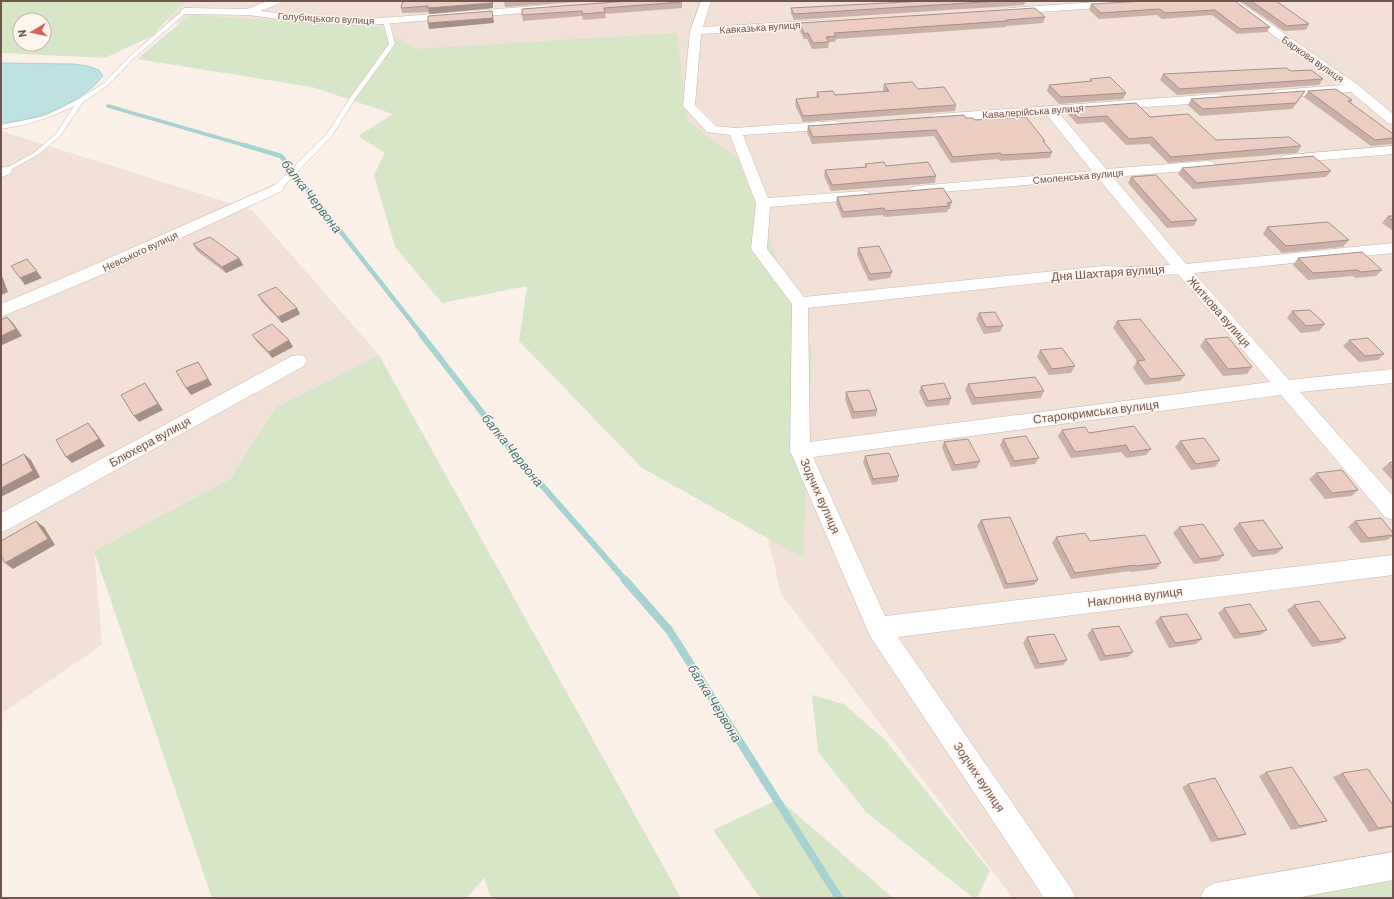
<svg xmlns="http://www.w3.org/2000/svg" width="1394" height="899" font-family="Barlow,sans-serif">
<rect width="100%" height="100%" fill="#faf0e8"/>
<!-- residential -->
<path fill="#f1e1d7" d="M147,1H1393V898H1013L781,594L653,44L331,69L136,11Z
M1,131L252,210L379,355L276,407L230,479L94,551L102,645L1,714Z"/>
<!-- green -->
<path fill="#d8e6c8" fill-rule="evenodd" d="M1,1H184L152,36L105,58L1,53ZM20,20H44V44H20Z
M190,15L377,26L416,49L677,33L688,121L737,158L812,349L803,558L642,468L519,341L527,286L442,303L395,247L374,175L385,153L358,136L393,114L312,87L137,59Z
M379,355L681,898H491L484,878L467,898H212L94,551L230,479L276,407Z
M812,695L844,704L886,741L990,871L977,898H973L866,812L818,752Z
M779,799L893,898H760L713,830Z
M1393,881V898H1263Z"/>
<!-- water -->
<path fill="#bee1e1" stroke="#a6d2d2" d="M1,63L73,64L88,66L99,70L103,76C80,104 37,121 1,123Z"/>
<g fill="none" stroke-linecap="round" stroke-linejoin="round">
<!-- stream-far3 -->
<path stroke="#a6d2d2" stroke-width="3.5" d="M108,106L247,146"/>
<!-- stream-far2 -->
<path stroke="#a6d2d2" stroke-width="4.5" d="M244,145L281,156L422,335"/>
<!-- stream-far1 -->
<path stroke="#a6d2d2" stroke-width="6" d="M421,334L516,456L626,581"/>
<!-- stream -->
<path stroke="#a6d2d2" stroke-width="8" d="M625,580L669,630L839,898"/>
<!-- lane casing -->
<g stroke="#cbb7af" stroke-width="1">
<path id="lane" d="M183,10L188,11L133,59L108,85L83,102L60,136L39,154L7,172H3V170L35,152L56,134L74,106C50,118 28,125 1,129V125L45,116L79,99L104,83L129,57Z
M386,19L389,21L395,44L355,99L331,137L280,190H274V186L326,135L350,98L389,44L383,21Z"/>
</g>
<!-- street casing -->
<g stroke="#cbb7af" stroke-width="1">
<path id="street" d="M267,1H281L280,3L261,11L300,16L369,19L549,5L554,8L549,11L369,25L300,22L248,15L185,14L180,11L185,8L247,9Z
M701,1H711L703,27L825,20L830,23L825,26L701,34L695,105L716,126L735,128L835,121L840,122L842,125L840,128L835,129L743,135L768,198L863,191L868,192L870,195L868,198L863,199L770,207L767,249L804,297L1103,266L1132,267L1170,265L1099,179L917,194L912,193L910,190L912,187L917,186L1092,171L1046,114L937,122L932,121L931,118L932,115L937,114L1218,94L1222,95L1224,98L1222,101L1218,102L1059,113L1106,169L1208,161L1213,162L1215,165L1213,168L1208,169L1113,177L1186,264L1393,243V253L1194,273L1289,380L1393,369V383L1300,392L1393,496V520L1385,517L1281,395L813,457L885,616L1393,555V575L898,637L1071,888L1076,898H1044L870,636L790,451L792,304L751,249L756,203L730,135L707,132L683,106L690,31ZM1178,274L1270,382L810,442L808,308L1103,276L1132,277Z
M1112,1H1164L1159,4L1009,14L1004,11L1009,8Z
M1226,1H1238L1358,85L1393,114V124L1388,123L1351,92L1278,98L1274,97L1272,94L1274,91L1278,90L1342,85Z
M1393,146V154L1287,163L1282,162L1280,159L1282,156L1287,155Z
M5,167L10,168L12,171L10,174L1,177V168Z
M277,184L282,185L284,188L282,191L101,275L1,317V304L89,267Z
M298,355L304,356L307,361L304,366L9,529L1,532V513L292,356Z
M1393,852V880L1296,898H1200L1205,888L1215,883Z"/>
</g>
<!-- lane -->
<use href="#lane" fill="#fff" fill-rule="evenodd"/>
<!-- street -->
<use href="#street" fill="#fff" fill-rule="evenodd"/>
</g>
<!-- wall -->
<path fill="#cbb0a7" d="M403,1L493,8L429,14V12L402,13L401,8Z
M504,1H609L578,2L505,7Z
M628,1L682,2V8L605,14L606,18L583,20L582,16L523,21L522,15Z
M925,1H1026L1024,5L794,20L791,13V8Z
M1235,1L1270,27L1267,32L1237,34L1212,15L1162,19L1157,15L1099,19L1089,10L1091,4Z
M1240,1H1276L1309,24L1306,30L1284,31Z
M1045,17L1043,23L1006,26V27L836,39L835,42H829L828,48L812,49L807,39H804L799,29V23Z
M1291,71L1323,79L1319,85L1177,95L1160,80L1163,74Z
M1090,79L1126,93L1123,99L1059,104L1047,91L1049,85L1089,81Z
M884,84L918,89L956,105L955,111L803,122L795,105L796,99L816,98L817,92L835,95L884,91L883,90Z
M1305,91L1292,109L1200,116L1188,105L1191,99Z
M1308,91L1352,100L1351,103L1393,134V144L1371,146L1304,97Z
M1070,108L1150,117L1216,140L1301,146L1297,153L1168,163L1149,144L1126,145L1104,122L1077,124L1068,114Z
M966,118L975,120L1045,141V143L1052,152L1050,158L1000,161L998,159L951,163L934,136L812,144L807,132L808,126Z
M865,164L886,166L936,176L935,183L831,191L824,176L825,170L865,167Z
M1182,168L1331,171L1326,177L1193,189L1178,174Z
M1131,177L1197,220L1194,226L1167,228L1128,183Z
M837,197L952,202L950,209H948L947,212L884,217L883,215L842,218L836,203Z
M1388,216H1393V231L1382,223Z
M1267,227L1349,240L1343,247L1282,253L1263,234Z
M193,244L239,258L243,265L226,273L197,251Z
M858,248L892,272L890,278L869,281L857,255Z
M1298,258L1382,270L1376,276L1355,278L1353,276L1308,280L1293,265Z
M258,295L300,314L282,323L262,302Z
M1292,311L1325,324L1319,331L1301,333L1287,318Z
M979,313L1003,326L1000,332L984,334L976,319Z
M1117,321L1185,375L1180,381L1145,385L1133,368L1137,361L1113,328Z
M252,335L293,347L272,358L256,341Z
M1205,339L1252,367L1247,374L1223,376L1200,346Z
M1349,340L1384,354L1378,360L1359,362L1343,346Z
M1040,350L1075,366L1071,373L1049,375L1037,357Z
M968,384L1044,391L1041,398L972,405L965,390Z
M921,386L951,398L949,405L926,407L919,392Z
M846,392L877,410L876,416L852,419L845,399Z
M1062,430L1089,433L1151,449L1146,455L1126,458L1121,452L1071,458L1058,436Z
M1003,439L1039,458L1035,464L1011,467L1000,445Z
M1180,441L1220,460L1215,467L1191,470L1175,447Z
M944,442L980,461L977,468L952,471L942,448Z
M865,456L899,476L897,482L872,485L863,462Z
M1393,462V481L1382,469L1389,463Z
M1316,473L1358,490L1352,496L1325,499L1309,479Z
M981,520L1038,580L1034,585L1004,589L977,526Z
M1355,521L1393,533V536L1387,540L1361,543L1348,527Z
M1239,523L1283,548L1276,554L1252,557L1233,529Z
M1179,527L1224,555L1218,561L1194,564L1173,533Z
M1056,537L1090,541L1161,563L1156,569L1131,572L1130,571L1071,579L1052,543Z
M1294,605L1346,638L1339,643L1312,647L1287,610Z
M1224,608L1267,630L1260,635L1234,639L1218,613Z
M1160,617L1202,639L1196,644L1169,648L1155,622Z
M1092,629L1133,652L1128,657L1100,661L1087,635Z
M1027,637L1067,660L1063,665L1035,669L1023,643Z
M1266,772L1327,821L1318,824L1291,830L1259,776Z
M1342,773L1393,805V827L1369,832L1333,777Z
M1188,784L1246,834L1239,837L1211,842L1182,787Z"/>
<!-- shaded-wall -->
<path fill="#a59088" d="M492,1H493V8L429,14L428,8Z
M492,11L494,23L429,29L428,23Z
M1305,91L1301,97L1292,109L1296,103Z
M239,258L243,265L226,273L222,267Z
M27,259L42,278L25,285L20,278Z
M1,276L3,278L8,292L1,295Z
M297,308L300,314L282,323L278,317Z
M7,317L13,323L22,336L2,345L1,344V336Z
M289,340L293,347L272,358L269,352Z
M198,362L212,385L191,395L186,388Z
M145,383L150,390L163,410L139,422L134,416Z
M88,423L94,430L105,446L72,463L66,457Z
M24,454L31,460L40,477L1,497V488Z
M36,521L44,527L55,545L13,569L5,563Z"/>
<!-- building -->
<path fill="#eccdc2" stroke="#a59088" d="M403,1H492V3L428,8V6L401,8Z
M628,1H682V2L604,8L605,12L583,14L582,11L522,15V9Z
M925,1H1000L794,14L791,8Z
M1145,1H1235L1270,27L1240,29L1215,10L1165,13L1160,9L1101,13L1091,4Z
M1251,1H1276L1309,24L1287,26Z
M1035,8L1045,17L1006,20L1007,21L834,33L836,36L826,37L829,42L813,43L808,33L805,34L799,23Z
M492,11L493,18L428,23V16Z
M1286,68L1291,71L1311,70L1323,79L1180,89L1163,74Z
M1110,77L1126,93L1061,97L1049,85L1092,81L1090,79Z
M912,82L918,89L944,87L956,105L803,116L796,99L819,97L817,92L833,91L835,95L889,91L884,84Z
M1336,89L1352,100L1348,101L1393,134V138L1375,140L1308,91Z
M1305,91L1296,103L1203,109L1191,99Z
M1136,103L1150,117L1188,114L1216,140L1289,137L1301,146L1171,157L1152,137L1129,139L1107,116L1079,118L1070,108Z
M964,115L966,118H973L975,120L1026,117L1045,141H1043L1052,152L1002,155L1000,153L953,157L936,130L813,137L808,126Z
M1313,156L1331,171L1197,183L1182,168Z
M884,162L886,166L928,162L936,176L832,185L825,170L867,167L865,164Z
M1156,175L1197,220L1171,222L1131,177Z
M943,188L952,202L947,203L949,206L885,211L884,208L843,212L837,197Z
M1388,216H1393V221Z
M1328,222L1349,240L1286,246L1267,227Z
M210,237L239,258L222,267L193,244Z
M879,246L892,272L870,274L858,248Z
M1362,252L1382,270L1360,272L1358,270L1313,273L1298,258Z
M27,259L37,271L20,278L11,266Z
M276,287L297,308L278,317L258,295Z
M1310,310L1325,324L1306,326L1292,311Z
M995,312L1003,326L986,327L979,313Z
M7,317L16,329L1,336V320Z
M1140,319L1185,375L1150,379L1137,361L1145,360L1117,321Z
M272,324L289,340L269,352L252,335Z
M1228,337L1252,367L1228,369L1205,339Z
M1368,338L1384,354L1365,356L1349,340Z
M1062,348L1075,366L1052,369L1040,350Z
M198,362L208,379L186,388L176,371Z
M1035,377L1044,391L975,398L968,384Z
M145,383L158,404L134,416L121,395Z
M944,383L951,398L928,401L921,386Z
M869,390L877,410L854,412L846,392Z
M88,423L99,439L66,457L56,440Z
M1134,426L1151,449L1130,452L1126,445L1075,452L1062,430L1085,427L1089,433Z
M1026,436L1039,458L1014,461L1003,439Z
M1204,438L1220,460L1196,464L1180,441Z
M968,439L980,461L955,465L944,442Z
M889,453L899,476L873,479L865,456Z
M24,454L33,471L1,488V466Z
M1393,462V467L1389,463Z
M1342,470L1358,490L1332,493L1316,473Z
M1010,517L1038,580L1007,584L981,520Z
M1381,518L1393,533V535L1368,538L1355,521Z
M1263,520L1283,548L1258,551L1239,523Z
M36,521L48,539L5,563L1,555V541Z
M1203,524L1224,555L1200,559L1179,527Z
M1085,533L1090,541L1145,535L1161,563L1136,566L1135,565L1075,573L1056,537Z
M1319,601L1346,638L1320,642L1294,605Z
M1250,604L1267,630L1240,634L1224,608Z
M1187,614L1202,639L1175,643L1160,617Z
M1119,626L1133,652L1105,656L1092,629Z
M1054,634L1067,660L1039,664L1027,637Z
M1292,767L1327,821L1299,826L1266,772Z
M1368,769L1393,805V826L1378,828L1342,773Z
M1215,778L1246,834L1218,839L1188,784Z"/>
<g text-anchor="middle" stroke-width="3" stroke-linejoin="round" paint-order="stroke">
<!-- far-street labels -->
<g font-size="10" fill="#71564f" stroke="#fdf5ee">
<text transform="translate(326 18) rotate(3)" y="4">Голубицького вулиця</text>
<text transform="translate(760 27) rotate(-4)" y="4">Кавказька вулиця</text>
<text transform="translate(1313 59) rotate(35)" y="4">Баркова вулиця</text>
<text transform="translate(1033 111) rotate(-4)" y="4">Кавалерійська вулиця</text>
<text transform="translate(1078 176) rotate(-5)" y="4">Смоленська вулиця</text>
<text transform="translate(140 251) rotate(-25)" y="4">Невського вулиця</text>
</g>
<!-- street labels -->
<g font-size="12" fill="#71564f" stroke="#fdf5ee">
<text transform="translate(1108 273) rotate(-4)" y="4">Дня Шахтаря вулиця</text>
<text transform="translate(1219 312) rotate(49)" y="4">Житкова вулиця</text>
<text transform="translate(1096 412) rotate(-7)" y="4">Старокримська вулиця</text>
<text transform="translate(150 442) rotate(-29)" y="4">Блюхера вулиця</text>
<text transform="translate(820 496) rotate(66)" y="4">Зодчих вулиця</text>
<text transform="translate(1135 597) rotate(-7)" y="4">Наклонна вулиця</text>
<text transform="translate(979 777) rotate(56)" y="4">Зодчих вулиця</text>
</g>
<!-- water labels -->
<g font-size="13" font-style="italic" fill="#447375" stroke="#fdf5ee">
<text transform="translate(312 196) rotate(52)" y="5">балка Червона</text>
<text transform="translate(513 450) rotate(51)" y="5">балка Червона</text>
<text transform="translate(715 703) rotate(58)" y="5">балка Червона</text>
</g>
</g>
<!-- border -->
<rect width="1394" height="899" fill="none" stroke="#71564f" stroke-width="4"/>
<!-- north arrow -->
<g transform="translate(32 32) rotate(261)"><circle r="19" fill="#fdf5ee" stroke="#c5b5ae"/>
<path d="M0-3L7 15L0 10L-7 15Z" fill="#d6645b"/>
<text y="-6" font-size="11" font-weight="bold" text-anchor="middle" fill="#71564f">N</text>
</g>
</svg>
